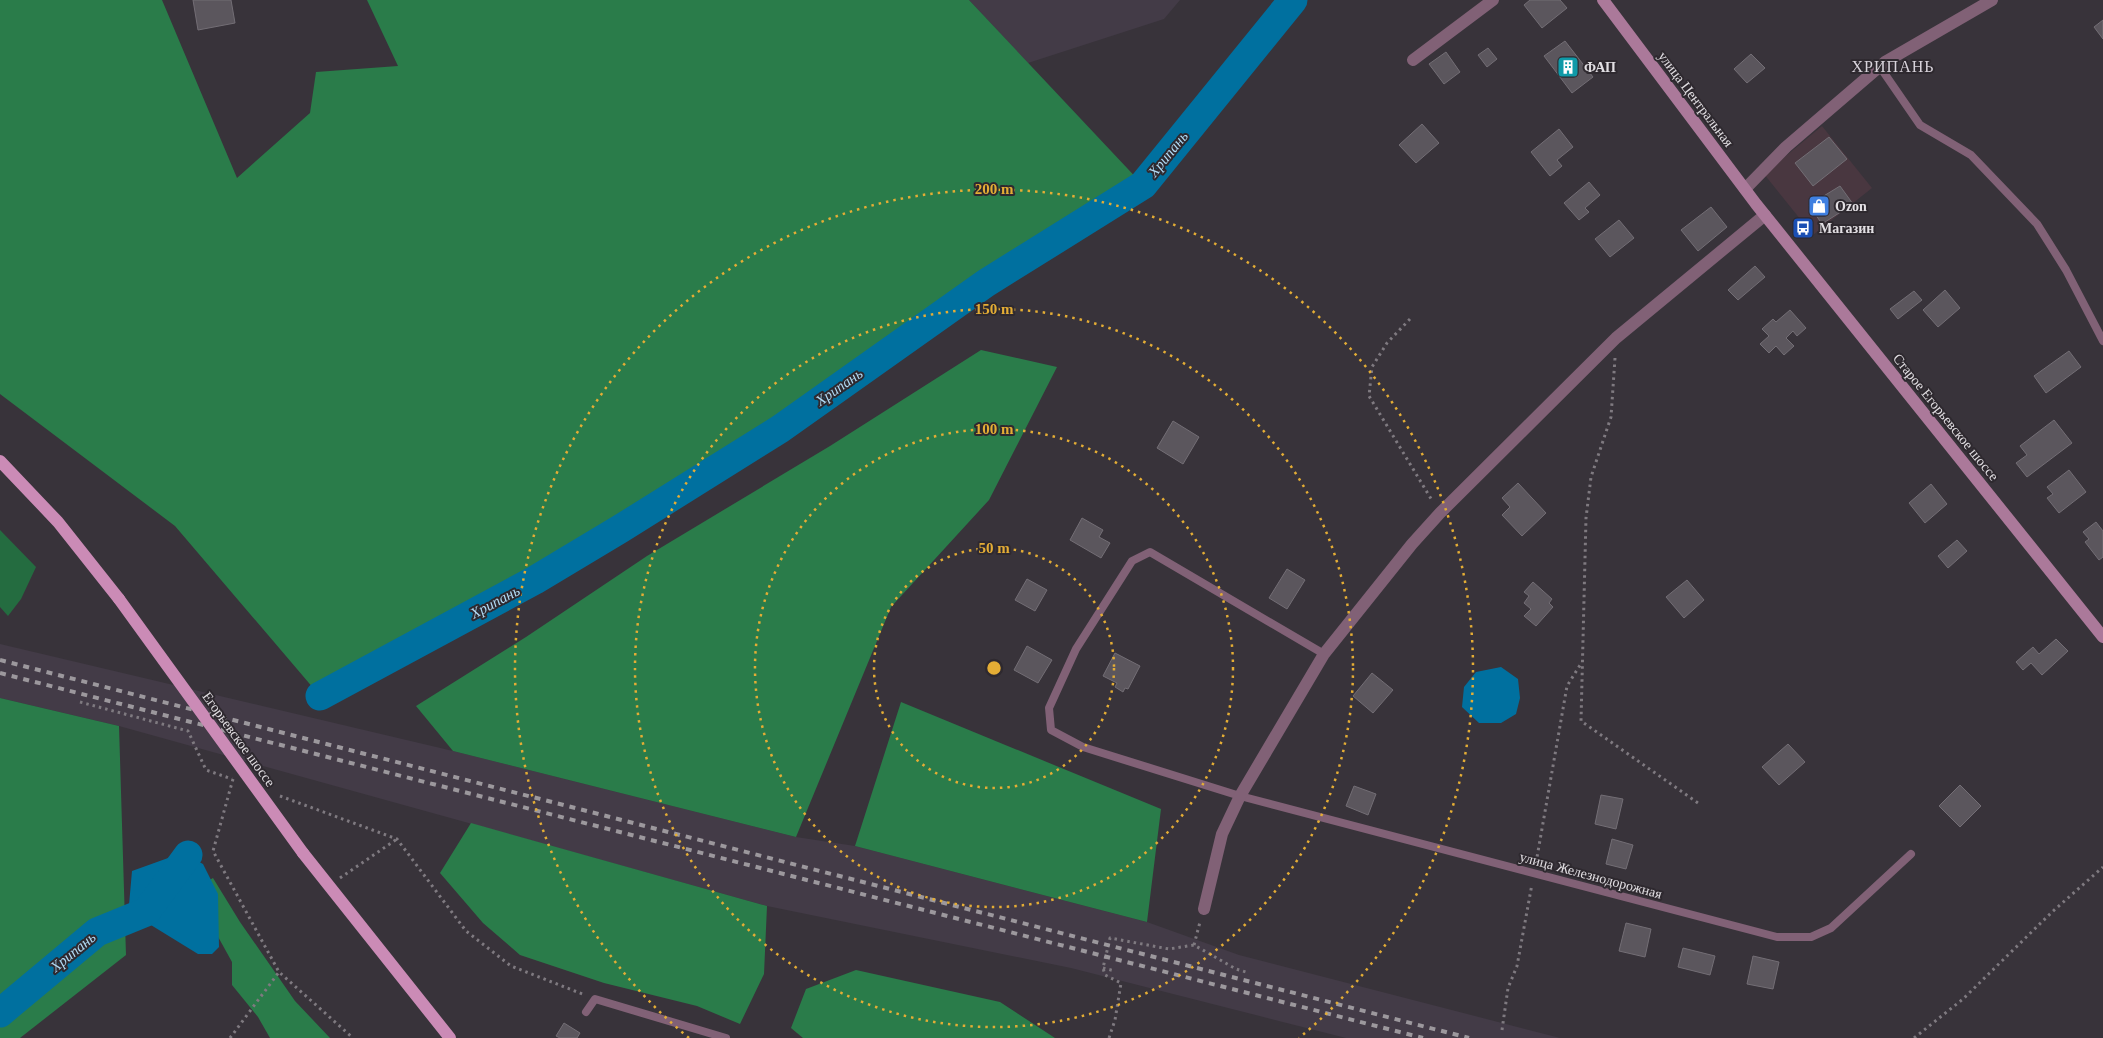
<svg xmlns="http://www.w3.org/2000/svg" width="2103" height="1038" font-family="'Times New Roman',serif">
<rect width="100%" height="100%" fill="#38333a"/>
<!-- commercial -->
<path fill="#493740" d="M1822,126L1872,188L1813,235L1764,174Z"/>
<!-- built -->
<path fill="#433b47" d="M969,0H1180L1164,19L1028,63Z
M0,644L453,751L796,837L855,846L1147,922L1239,955L1560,1038H1346L1071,968L767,906L119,726L0,698Z"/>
<!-- green -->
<path fill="#246c40" d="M0,530L36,567L21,599L8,616L0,607Z"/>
<!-- forest -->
<path fill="#2a7c4a" d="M0,0H162L237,178L310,113L316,72L398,66L367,0H969L1143,185L986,283L780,429L620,529L535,580L320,696L175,526L0,394Z
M981,350L1057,367L989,500L891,607L796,837L453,751L416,706L526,637L647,556L830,446Z
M0,698L119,726L126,955L20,1038H0Z
M901,702L1161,809L1147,922L855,846Z
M471,823L767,906L764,974L740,1024L697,1006L604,983L520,955L483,923L440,873Z
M213,878L240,922L295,1001L330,1038H270L258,1017L232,985V962L206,915L204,883Z
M856,970L1000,1002L1055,1038H803L791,1028L806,989Z"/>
<!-- water -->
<path fill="#00709f" d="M1501,667L1518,679L1520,698L1516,714L1501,723H1479L1462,707L1464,687L1476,672Z
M182,853L203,864L218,894L219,947L212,954H198L146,922L129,905L132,871Z"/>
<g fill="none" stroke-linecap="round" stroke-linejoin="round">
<!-- river -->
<path stroke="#00709f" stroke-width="29" d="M320,696L535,580L620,529L780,429L986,283L1143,185L1293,0
M0,1013L97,932L146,912L188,855"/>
</g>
<!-- building -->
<path fill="#5b565d" stroke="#736e75" d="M193,0H231L235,23L198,30Z
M1530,0H1560L1567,8L1542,28L1524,5Z
M2103,20V39L2094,27Z
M1565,41L1593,77L1572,93L1544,56Z
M1488,48L1497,59L1487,67L1478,55Z
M1446,52L1460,72L1444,84L1429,64Z
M1751,54L1765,68L1747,83L1734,69Z
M1422,124L1439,143L1416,163L1399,145Z
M1559,129L1573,147L1557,160L1562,166L1550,176L1531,152Z
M1829,137L1847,159L1813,186L1795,163Z
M1589,182L1600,195L1585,208L1589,212L1579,220L1564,203Z
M1840,186L1853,204L1822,224L1809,205Z
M1711,207L1727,227L1698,251L1681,230Z
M1619,220L1634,238L1610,257L1595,239Z
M1755,266L1765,277L1738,300L1728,290Z
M1945,290L1960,308L1938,327L1923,310Z
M1914,291L1922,300L1898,319L1890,309Z
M1790,310L1806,328L1797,336L1793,331L1786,338L1794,346L1784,355L1776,346L1769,353L1760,344L1769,336L1762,329L1773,319L1776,322Z
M2069,351L2081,367L2046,393L2034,376Z
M2054,420L2072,443L2027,477L2016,463L2027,455L2020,446Z
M1173,421L1199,437L1183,464L1157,448Z
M2069,470L2086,492L2059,513L2047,498L2053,494L2047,487Z
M1518,483L1546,513L1522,536L1502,515L1510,507L1502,498Z
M1931,484L1947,504L1925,523L1909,503Z
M1082,518L1103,530L1099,537L1110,543L1101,558L1070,540Z
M2096,522L2103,531V557L2099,560L2085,542L2089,539L2083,532Z
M1957,540L1967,551L1948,568L1938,556Z
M1287,569L1305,580L1287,609L1269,598Z
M1027,579L1047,590L1035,611L1015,600Z
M1687,580L1704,600L1684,618L1666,597Z
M1533,582L1552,599L1549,603L1553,607L1536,626L1524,616L1531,609L1524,603L1529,596L1524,592Z
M2056,639L2068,651L2042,675L2031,663L2023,670L2016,662L2033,647L2039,654Z
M1027,646L1052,660L1038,683L1014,670Z
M1115,653L1140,666L1128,689L1125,688L1123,692L1115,687L1117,683L1103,676Z
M1372,673L1393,690L1373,713L1353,696Z
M1788,744L1805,762L1779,785L1762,767Z
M1960,785L1981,806L1960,827L1939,806Z
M1354,786L1376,794L1368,815L1346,806Z
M1601,795L1623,799L1616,829L1595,824Z
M1612,839L1633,845L1626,869L1606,864Z
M1626,923L1651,929L1645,957L1619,951Z
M1683,948L1715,956L1710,975L1678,967Z
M1753,956L1779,962L1773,989L1747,984Z
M564,1023L580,1033L577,1038H560L556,1036Z"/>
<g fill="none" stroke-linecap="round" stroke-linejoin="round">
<!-- path -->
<path stroke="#7f7a80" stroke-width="3" stroke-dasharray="2.5 4" stroke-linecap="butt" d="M1410,319L1387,343L1372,367L1369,396L1433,502
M1615,358L1611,417L1591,477L1586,518L1581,721L1698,803
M80,702L188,731L206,770L232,779
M233,779L213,851L279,972L353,1038
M280,796L397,839L466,931L511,966L585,995
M1536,863L1567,686L1582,662
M340,878L397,839
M1194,945L1200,922
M1103,968L1115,971
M1502,1030L1508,988L1517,966L1532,884
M230,1038L279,972
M1109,1038L1115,1020L1121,983L1105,975L1103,968L1110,938L1169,949L1194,945L1236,969L1246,972
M1914,1038L1963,999L2052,912L2103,867"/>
<!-- service -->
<path stroke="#816176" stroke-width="8" d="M1880,67L1920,125L1971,155L2037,224L2066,270L2103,341
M1324,654L1150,552L1132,561L1076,649L1049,708L1051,730L1083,747L1240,796L1777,937H1811L1831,928L1911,854
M586,1012L595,999L726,1038"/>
<!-- minor -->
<path stroke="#816176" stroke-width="12" d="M1413,60L1493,0
M1745,189L1786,147L1885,62L1992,0
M1204,909L1222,834L1240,796L1324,654L1412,544L1440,513L1616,338L1765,215"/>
<!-- secondary -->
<path stroke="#ab799a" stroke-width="12" d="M1603,0L1756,204L2103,637"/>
<!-- primary -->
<path stroke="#cb8bb6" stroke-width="12" d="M0,461L58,522L119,599
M303,853L450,1038"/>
<!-- rail -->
<path stroke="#9c989d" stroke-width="4" stroke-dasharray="6 6" stroke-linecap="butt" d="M0,660L1469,1038
M0,673L1423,1038"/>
<!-- primary-bridge -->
<path stroke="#cb8bb6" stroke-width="12" d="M119,599L303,853"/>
</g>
<!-- distance rings -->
<g fill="none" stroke="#e4ad35" stroke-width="2.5" stroke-dasharray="2.5 5">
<circle cx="994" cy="668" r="120"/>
<circle cx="994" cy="668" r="239"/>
<circle cx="994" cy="668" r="359"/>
<path d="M689 1038A479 479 0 1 1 1299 1038"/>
</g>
<!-- icons -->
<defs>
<g id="building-square" transform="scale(1.125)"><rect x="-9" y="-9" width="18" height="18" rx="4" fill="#0f9aa8" stroke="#2e292f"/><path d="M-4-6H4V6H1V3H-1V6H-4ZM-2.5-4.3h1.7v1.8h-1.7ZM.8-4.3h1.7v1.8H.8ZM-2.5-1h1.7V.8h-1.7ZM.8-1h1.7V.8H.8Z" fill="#fff"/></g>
<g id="shop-square" transform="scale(1.125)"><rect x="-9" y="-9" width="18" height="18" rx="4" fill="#3f7fe0" stroke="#2e292f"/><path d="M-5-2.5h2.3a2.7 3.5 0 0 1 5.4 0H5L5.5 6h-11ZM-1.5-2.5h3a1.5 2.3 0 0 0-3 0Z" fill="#fff"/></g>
<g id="bus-square" transform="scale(1.125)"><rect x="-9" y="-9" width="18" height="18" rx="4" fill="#1a4fb4" stroke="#2e292f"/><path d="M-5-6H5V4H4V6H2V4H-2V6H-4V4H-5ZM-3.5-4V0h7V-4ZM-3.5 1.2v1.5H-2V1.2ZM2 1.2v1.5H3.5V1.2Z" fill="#fff"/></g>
</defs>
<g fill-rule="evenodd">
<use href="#building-square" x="1568" y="67"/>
<use href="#shop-square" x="1819" y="206"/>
<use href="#bus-square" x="1803" y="228"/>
</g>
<g text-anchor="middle" stroke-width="4" stroke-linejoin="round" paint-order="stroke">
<!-- poi labels -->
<g font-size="14" font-weight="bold" fill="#e2dfe3" stroke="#2e292f" text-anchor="start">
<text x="1584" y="72">ФАП</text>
<text x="1835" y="211">Ozon</text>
<text x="1819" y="233">Магазин</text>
</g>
<!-- street labels -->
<g font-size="14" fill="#e2dfe3" stroke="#2e292f">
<text transform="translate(1696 99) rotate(53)" y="5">улица Центральная</text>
<text transform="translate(1946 417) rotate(51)" y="5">Старое Егорьевское шоссе</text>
<text transform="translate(239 739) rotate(54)" y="5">Егорьевское шоссе</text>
<text transform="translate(1591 875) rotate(15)" y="5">улица Железнодорожная</text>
</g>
<!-- water labels -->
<g font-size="15" font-style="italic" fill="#b1dbf5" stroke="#2e292f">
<text transform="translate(1168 154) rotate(-51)" y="5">Хрипань</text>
<text transform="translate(839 387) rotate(-35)" y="5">Хрипань</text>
<text transform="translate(495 602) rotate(-28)" y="5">Хрипань</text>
<text transform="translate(73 952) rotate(-39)" y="5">Хрипань</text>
</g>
<!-- quarter labels -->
<g font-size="16" letter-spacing="1" fill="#d8d3db" stroke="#2e292f">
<text x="1893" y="72">ХРИПАНЬ</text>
</g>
</g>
<circle cx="994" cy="668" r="8" fill="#e4ad35" stroke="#2e292f" stroke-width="2.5"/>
<g font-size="15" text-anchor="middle" font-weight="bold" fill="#e4ad35" stroke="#2e292f" stroke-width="4" stroke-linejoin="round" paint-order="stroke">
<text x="994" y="194">200 m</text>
<text x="994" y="314">150 m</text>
<text x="994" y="434">100 m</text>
<text x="994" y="553">50 m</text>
</g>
</svg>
